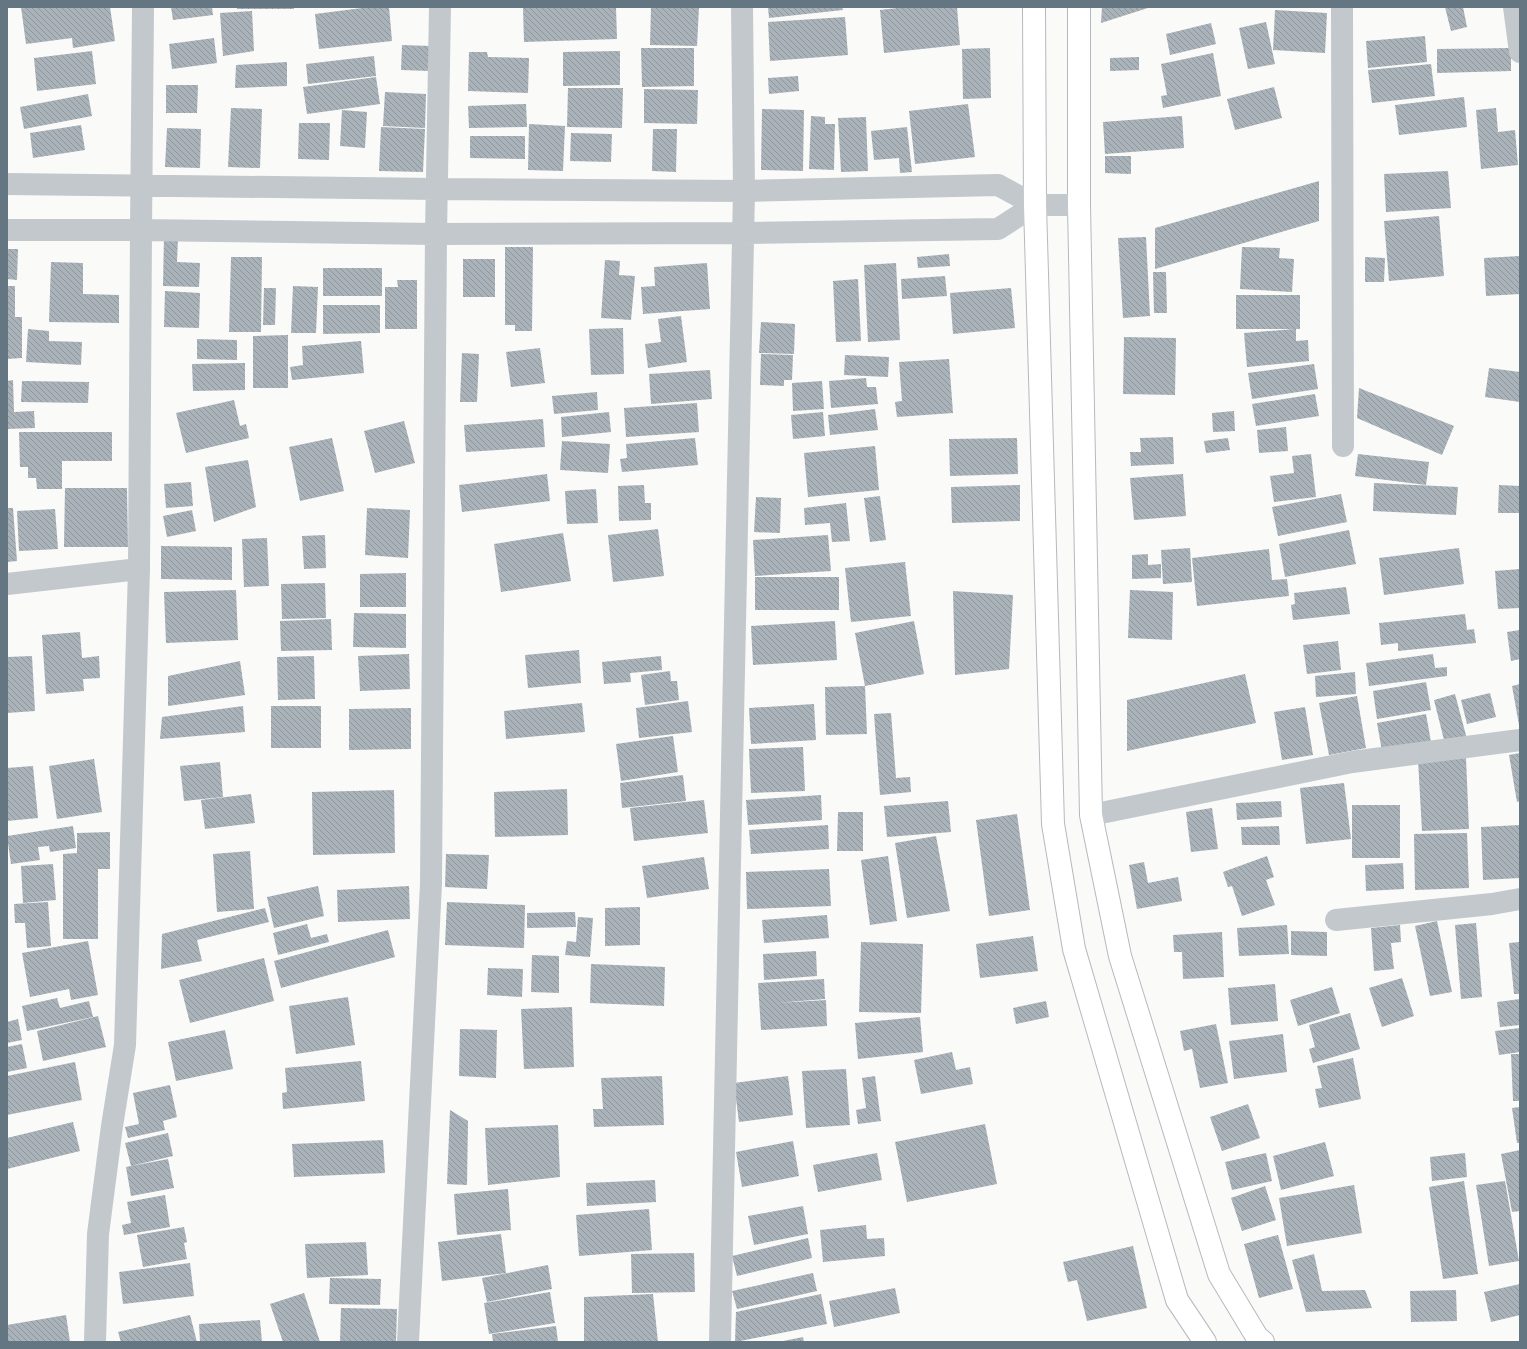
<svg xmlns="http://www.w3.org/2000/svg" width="1527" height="1349" font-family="Arial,sans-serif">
<defs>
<pattern id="building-back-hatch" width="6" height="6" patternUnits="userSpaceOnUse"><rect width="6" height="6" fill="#aab3b9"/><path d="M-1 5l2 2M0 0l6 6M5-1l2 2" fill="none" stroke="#8e969c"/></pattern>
</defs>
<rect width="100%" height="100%" fill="#fafaf8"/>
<!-- building -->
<path fill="url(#building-back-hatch)" d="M21,7H110L115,41L73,48L72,38L26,44Z
M171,7H212L213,15L173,20Z
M237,7H294V9H237Z
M370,7H389L392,41L319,49L315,14Z
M523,7H616L617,39L524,42Z
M651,7H699L697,46L650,45Z
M768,7H842L843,10L769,18Z
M906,7H957L960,45L884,53L880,10Z
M1102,7H1151L1101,23Z
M1445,7H1463L1467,27L1451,31Z
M1275,10L1327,13L1325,53L1273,50Z
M252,11L254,51L223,56L220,13Z
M845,17L848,55L770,61L768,22Z
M1266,22L1275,64L1248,69L1239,28Z
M1211,23L1216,44L1170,55L1166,34Z
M1425,36L1427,62L1368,68L1366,41Z
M214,38L217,63L172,69L169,44Z
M402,45L430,46L429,71L401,70Z
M641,48H694V86L642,87Z
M990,48L991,98L963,99L962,49Z
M1511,48V71L1437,73V49Z
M92,51L96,84L37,91L34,58Z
M620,51V85L563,86V52Z
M469,52H487L488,57L529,58L528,93L468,91Z
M1213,53L1221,96L1163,108L1161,96L1167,95L1161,64Z
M374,56L376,76L308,84L306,64Z
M1139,57V70L1110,71V58Z
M287,62V86L235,88L236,65Z
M1431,64L1435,96L1372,103L1368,70Z
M798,76L799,91L769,94L768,78Z
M376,77L380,104L307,114L303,87Z
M166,85H198L197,113H166Z
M1274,87L1282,118L1235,130L1227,99Z
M568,88H623L622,128L567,127Z
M644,89L698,90L697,124L644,123Z
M385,92L426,94L425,128L383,126Z
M88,94L92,116L24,129L20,107Z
M1464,97L1467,127L1399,135L1395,105Z
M526,104L527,127L469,128L468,106Z
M968,104L975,157L915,164L909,111Z
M231,108L262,109L260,168L228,167Z
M1496,108L1498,132L1515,130L1518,165L1481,169L1476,110Z
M762,109L804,110L803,171L761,170Z
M342,110L367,112L365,148L340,146Z
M811,116L825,117V124H835L834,170L809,169Z
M1182,116L1184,148L1105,154L1103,122Z
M866,117L868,171L841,172L838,118Z
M299,123H330L329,160L298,159Z
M529,124L565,126L563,171L528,170Z
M81,125L85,150L33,158L30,133Z
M381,127L425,129L423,172L379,171Z
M907,127L912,172L900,173L899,158L874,160L871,131Z
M167,128L201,129L200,168L165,167Z
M653,129H677L676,172L652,171Z
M571,133L612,134L611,162L570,161Z
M470,136H525V159L470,158Z
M1105,156H1131V174L1105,173Z
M1448,171L1451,208L1386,212L1384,174Z
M1319,181V221L1155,269V228Z
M1439,216L1444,276L1389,281L1384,221Z
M164,237L178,238L177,262L200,263L199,287L163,286Z
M1146,237L1150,316L1123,318L1118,238Z
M505,247H533L532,331H515V325H505Z
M1242,247L1280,248L1279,258L1294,259L1292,292L1240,289Z
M7,249H18L17,280L7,279Z
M949,254L950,266L918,268L917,257Z
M1520,256V294L1486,296L1484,258Z
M231,257H262L261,332H229Z
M1365,257L1385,258L1384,282H1365Z
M463,259H495V297H463Z
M605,260L620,261L619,275L635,276L631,320L601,318Z
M51,262L83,263V294L119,295V323L49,322Z
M707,263L710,309L643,314L641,287L655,286L654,267Z
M896,263L900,340L868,342L864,265Z
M323,268H382V296H323Z
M1153,272H1166L1167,313H1154Z
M945,276L947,296L902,299L901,279Z
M858,279L861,341L836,342L833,281Z
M397,280H417V329H385V287H398Z
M7,286H15V317H22V358L7,359Z
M293,286L318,287L316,333H291Z
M264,288H276L275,325H263Z
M1011,288L1015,328L953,334L950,293Z
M165,291L200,293L199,328L164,327Z
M1236,295H1300V329H1296V341L1308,340L1309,361L1247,367L1244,333L1294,329H1236Z
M323,305H380V333L323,334Z
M681,316L687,362L648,368L645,344L661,342L658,319Z
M761,322L795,324L794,354L759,353Z
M623,328L624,374L591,375L589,329Z
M28,329L49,331V341L82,342L81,365L26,362Z
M288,335V388H253V336Z
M1124,337L1176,338L1175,395L1123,394Z
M197,339L237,340V360L197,359Z
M361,341L364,373L292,380L290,367L303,365L302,346Z
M540,348L545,383L511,387L506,352Z
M462,353L479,354L477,402H460Z
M761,354L793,355L792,380H784V386L760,385Z
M845,355L889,357L888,377L844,375Z
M949,359L953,413L897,417L895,402L902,401L899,362Z
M245,363V390L193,391L192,364Z
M1314,364L1318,389L1252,399L1248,373Z
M1489,368L1520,372V402L1485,397Z
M710,370L712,399L651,404L649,374Z
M866,378L867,387H876L878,404L831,408L829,381Z
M13,380L14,412L34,411L35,428L7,429V381Z
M22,381L89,382L88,403L21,402Z
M822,381L824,409L793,411L792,383Z
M1359,388L1454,426L1442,455L1357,418Z
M597,392L598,410L554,414L552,396Z
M1315,394L1319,416L1256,426L1252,404Z
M234,400L240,426L246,424L249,438L186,453L176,413Z
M697,403L699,432L626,437L624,408Z
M875,409L878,430L830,435L828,415Z
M1234,411L1235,431L1213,432L1212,413Z
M609,412L611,432L562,437L561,417Z
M823,412L825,436L793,439L791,415Z
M543,419L545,447L466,452L464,425Z
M404,421L415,463L375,473L364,431Z
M1286,427L1288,451L1259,453L1257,430Z
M19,432H112V461H62V489H37L36,478H28V467H20Z
M1173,437L1174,464L1131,466L1130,452H1141L1140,438Z
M332,438L344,491L300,501L289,447Z
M695,438L698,465L622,472L620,459L627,458L626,444Z
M1017,438L1018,474L950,476L949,439Z
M1228,438L1230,450L1206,453L1204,441Z
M562,441L610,444L608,473L560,470Z
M875,446L879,490L808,497L804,453Z
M1311,454L1316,497L1274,502L1270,476L1294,473L1292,456Z
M1358,454L1429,462L1426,485L1355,476Z
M248,460L256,507L214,522L205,467Z
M547,474L550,501L462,512L459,485Z
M1183,474L1186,516L1134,520L1130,478Z
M191,482L193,506L166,508L164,484Z
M1374,483L1458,487L1456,515L1373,511Z
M644,485L645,503H651V520L619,521L618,486Z
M1020,485V521L952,523L951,487Z
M1499,485L1520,486V513H1498Z
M65,488H127L128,547H64Z
M596,489L598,523L567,524L565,491Z
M1341,494L1347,522L1278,536L1272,507Z
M880,496L886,540L870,542L864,498Z
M756,497L781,498L780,533L754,532Z
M846,503L850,541L832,542L830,523L805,525L804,508Z
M7,508H13L17,561L7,562Z
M367,508L410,510L408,558L365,555Z
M55,509L58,549L19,551L17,511Z
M192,510L196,531L167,537L163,516Z
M658,529L664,576L613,582L608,535Z
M1349,530L1356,564L1285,577L1279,544Z
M563,533L571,581L501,592L494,544Z
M325,535L326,568L304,569L302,536Z
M828,535L831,571L755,576L753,540Z
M267,538L269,586L244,587L242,539Z
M161,546L232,547V580L161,579Z
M1190,548L1192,582L1163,584L1161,550Z
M1459,548L1464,584L1384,595L1379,558Z
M1269,549L1272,580L1287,579L1289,596L1197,606L1192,558Z
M1148,554V565L1161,564V578L1132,579V555Z
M905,562L911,616L851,622L845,568Z
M1520,569V608L1498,609L1495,571Z
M406,573V607H360V574Z
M755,577H839V610H755Z
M325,583L326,618L282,619L281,584Z
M1346,587L1350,614L1293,620L1291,605L1295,604L1294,593Z
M236,590L238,640L166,643L164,592Z
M1130,590L1173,592L1172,640L1128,638Z
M953,591L1013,595L1009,669L955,675Z
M354,613L406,614V648L353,647Z
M1465,614L1467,630L1474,629L1476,643L1398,651V643L1381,645L1379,623Z
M331,619L332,650L281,651L280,621Z
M835,621L837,660L753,665L751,626Z
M914,621L924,674L865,686L855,633Z
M1520,630V659L1511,661L1507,632Z
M80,632L82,658L99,656L100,678L83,679L84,691L46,694L42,635Z
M1338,641L1341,670L1307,674L1303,645Z
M579,650L581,683L528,688L525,655Z
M409,654L410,689L360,691L358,656Z
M1433,654L1435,668L1447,667V676L1369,686L1366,663Z
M32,656L35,711L7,713V657Z
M314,656L315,699L278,700L277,657Z
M661,656L662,670L630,673L631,682L604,684L602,662Z
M240,661L245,695L168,706V676Z
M670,671L671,681H677L679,700L645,705L641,675Z
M1355,672L1356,694L1316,697L1315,676Z
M1245,674L1256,723L1127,751V700Z
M1426,682L1431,710L1377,719L1373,691Z
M1520,684V725H1519L1512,686Z
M865,686L867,734L826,735L825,687Z
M1490,693L1496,717L1467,724L1461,700Z
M1455,694L1467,739L1445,744L1434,700Z
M1357,696L1366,748L1329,755L1319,703Z
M688,701L692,732L639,738L636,708Z
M582,703L585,732L506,739L504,711Z
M814,704L816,740L751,744L749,708Z
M243,706L245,732L160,739L162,717Z
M271,706H321V748H271Z
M1305,707L1313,755L1282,760L1274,712Z
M411,708V749L349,750V709Z
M891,713L896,778L910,777L911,792L880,795L874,714Z
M1426,714L1431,742L1382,751L1377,723Z
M673,736L678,772L621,781L616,744Z
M803,747L805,791L751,793L749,749Z
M1520,753V801L1517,802L1509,755Z
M1466,758L1469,829L1422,831L1418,760Z
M94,759L102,812L57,819L49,766Z
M220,762L223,797L184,801L180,766Z
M33,766L38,818L7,821V768Z
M683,775L686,801L622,808L620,783Z
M1344,783L1351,839L1306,844L1300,788Z
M567,789L568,835L495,837L494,792Z
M394,790L395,853L313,855L312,792Z
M251,794L255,823L205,829L201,800Z
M821,795L822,820L748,825L746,800Z
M704,800L708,833L634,841L630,808Z
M948,801L951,832L887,837L884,806Z
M1281,801L1282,817L1237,820L1236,803Z
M1352,805H1400V858H1352Z
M1212,808L1218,849L1191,852L1186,812Z
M838,812H863V851H837Z
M1017,814L1030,910L989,916L976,820Z
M828,825L829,849L751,854L749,830Z
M1520,825V878L1483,880L1481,827Z
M73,826L76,848L50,852L49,846L38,847L40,860L11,864L7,836Z
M1279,826L1280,845H1242L1241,827Z
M110,832V869H98V939H63V854L77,853V833Z
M1467,833L1469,888L1415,890L1414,834Z
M936,836L950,911L907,918L895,843Z
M250,851L254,909L217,912L213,854Z
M446,854L489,855L487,889L445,887Z
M888,856L897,921L870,925L861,860Z
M1267,856L1274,877L1266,880L1275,905L1242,916L1232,886L1228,887L1223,872Z
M704,857L709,889L647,898L642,866Z
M1144,862L1148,883L1178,877L1182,901L1137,909L1129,865Z
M1403,863L1404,889L1366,891L1365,865Z
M53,864L56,900L23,903L21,866Z
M829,869L831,906L747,909L746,872Z
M318,886L324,916L274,928L267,897Z
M409,886L410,919L338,922L337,890Z
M48,902L51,946L27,948L25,923H15L14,904Z
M447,902L525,905L524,948L445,945Z
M640,907V945L605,946V908Z
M265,908L269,922L197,940L202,961L161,969L162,934Z
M575,912L576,927L527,928V913Z
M827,915L829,938L764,943L762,920Z
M578,917L593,918L590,957L565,955L567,941L576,942Z
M1437,921L1452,992L1430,996L1415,926Z
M1476,923L1482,997L1461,999L1455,925Z
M307,924L311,938L327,934L329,942L278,955L273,933Z
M1287,925L1289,954L1239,956L1237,928Z
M1400,925L1401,942L1391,943L1394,969L1374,971L1371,928Z
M388,930L395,957L281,988L274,961Z
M1291,931L1327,932V956L1291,955Z
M1222,932L1224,977L1183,979L1182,952H1174L1173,935Z
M1033,936L1038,971L980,978L976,944Z
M88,941L98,995L71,1000L69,989L30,997L22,953Z
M861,942L923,944L921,1013L859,1012Z
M1520,942V994H1514L1509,943Z
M816,951L817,976L764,980L763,954Z
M532,955L559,956V993L531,992Z
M264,958L274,1001L190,1023L179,980Z
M591,964L665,967L664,1006L590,1003Z
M488,968L523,969L522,997L487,995Z
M1402,978L1414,1016L1382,1027L1369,988Z
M824,979L825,999L776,1003L826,1000L827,1026L761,1030L758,983Z
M1275,984L1278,1021L1231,1025L1228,988Z
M1332,987L1340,1013L1298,1026L1290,1000Z
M348,997L355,1045L296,1054L289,1006Z
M57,998L60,1008L89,1001L93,1017L27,1031L22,1006Z
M1520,999V1025L1500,1027L1497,1002Z
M1046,1001L1049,1017L1016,1024L1013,1008Z
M572,1007L574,1067L524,1069L521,1009Z
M1350,1013L1360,1049L1313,1063L1309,1049L1315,1047L1309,1025Z
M98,1016L106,1047L43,1061L37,1031Z
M920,1017L923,1052L858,1059L855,1023Z
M18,1019L22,1040L7,1043V1022Z
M1216,1024L1228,1083L1200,1088L1192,1049L1184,1051L1180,1031Z
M1520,1028V1052L1499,1055L1495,1031Z
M460,1029L497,1030L496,1078L459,1076Z
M225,1030L233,1069L176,1081L168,1042Z
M1283,1034L1287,1072L1234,1079L1229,1041Z
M22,1044L27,1068L7,1072V1047Z
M952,1052L956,1070L970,1067L973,1084L921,1094L914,1060Z
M1511,1054H1520V1101H1513Z
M1353,1058L1361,1099L1319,1108L1315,1089L1322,1088L1317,1066Z
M361,1061L365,1101L283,1109L282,1093L287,1092L285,1068Z
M75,1062L82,1100L7,1115V1076Z
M846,1069L850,1125L806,1128L802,1071Z
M662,1076L664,1125L594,1127L593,1109H603L601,1078Z
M788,1076L793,1115L739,1122L734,1083Z
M875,1076L881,1121L858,1124L856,1110L866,1108L862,1078Z
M170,1085L177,1117L163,1121L165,1130L128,1138L125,1127L139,1124L133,1093Z
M1248,1104L1260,1138L1222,1151L1210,1117Z
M1520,1107V1143H1517L1512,1108Z
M450,1110L468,1121L467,1185L447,1184Z
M73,1122L80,1151L7,1169V1138Z
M985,1124L997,1184L907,1202L895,1142Z
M558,1125L560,1177L488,1185L485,1128Z
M168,1133L173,1156L131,1166L125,1143Z
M383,1140L385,1173L294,1177L292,1144Z
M793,1141L799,1176L742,1187L736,1152Z
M1325,1142L1334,1176L1281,1190L1273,1156Z
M1520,1150V1211L1512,1212L1501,1154Z
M877,1153L882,1180L818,1192L813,1165Z
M1266,1153L1272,1181L1232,1190L1225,1162Z
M1465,1153L1467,1177L1432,1181L1430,1157Z
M168,1159L174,1188L131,1196L126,1167Z
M655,1180L656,1202L587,1206L586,1183Z
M1464,1181L1478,1274L1443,1279L1429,1187Z
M1505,1181L1519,1261L1489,1266L1476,1185Z
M1354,1185L1362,1233L1287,1246L1279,1198Z
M1265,1186L1276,1220L1242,1231L1231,1198Z
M508,1189L511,1230L457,1235L454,1194Z
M165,1195L170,1227L124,1235L122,1225L131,1223L127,1202Z
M803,1206L808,1234L754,1245L748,1216Z
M649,1209L652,1250L579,1256L576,1215Z
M866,1225L867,1239L884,1238L885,1256L823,1262L820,1230Z
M184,1227L187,1242L184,1243L187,1259L143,1267L137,1235Z
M501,1234L506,1273L442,1281L438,1242Z
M1278,1235L1293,1289L1259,1298L1244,1244Z
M808,1238L812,1258L737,1276L732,1256Z
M366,1242L368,1275L307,1278L305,1244Z
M1133,1246L1147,1308L1087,1321L1077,1280L1068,1282L1063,1262Z
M694,1253L695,1292L632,1293L631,1254Z
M1314,1254L1322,1291L1365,1290L1372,1308L1306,1312L1292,1260Z
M190,1263L194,1296L123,1304L119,1272Z
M548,1265L552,1289L487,1302L482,1278Z
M813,1273L817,1291L737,1309L732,1291Z
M330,1278L381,1279L380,1305L329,1304Z
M1520,1284V1315L1491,1322L1484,1292Z
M895,1288L900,1313L834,1327L829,1301Z
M1456,1290L1457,1321L1411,1322L1410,1291Z
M550,1292L555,1323L489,1334L484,1303Z
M304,1293L320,1342H283L270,1304Z
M653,1294L658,1342H584V1297Z
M821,1294L827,1324L735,1342L736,1312Z
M341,1308L397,1309L396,1342L340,1341Z
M66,1315L70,1342H7V1325Z
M190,1315L197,1342H121L118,1332Z
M260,1320L262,1342H200L199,1324Z
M556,1326L558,1342H493L492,1334Z
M803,1337L804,1342H783V1341Z"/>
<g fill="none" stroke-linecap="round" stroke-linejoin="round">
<!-- secondary casing -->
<g stroke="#b3babf" stroke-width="24">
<path id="secondary" d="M1034,7L1035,205L1053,824L1074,949L1177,1300L1205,1342
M1079,7V205L1091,815L1120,956L1219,1274L1257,1337L1263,1342"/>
</g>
<!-- street -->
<path stroke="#c3c8cc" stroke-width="22" d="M1342,7L1343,446
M1514,7L1520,52
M7,184L437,189L744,191L998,185L1035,205H1079
M7,230H141L436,234L743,233L998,229L1035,205
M7,584L139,569
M1091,815L1352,762L1520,740
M1336,920L1492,904L1520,899
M95,1342L98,1234L112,1126L125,1045L139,569L141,230L143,7
M408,1342L431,884L436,234L440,7
M720,1342L744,191L742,7"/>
<!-- secondary -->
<use href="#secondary" stroke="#fff" stroke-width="22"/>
</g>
<!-- border -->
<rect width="1527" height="1349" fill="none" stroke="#657683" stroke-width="16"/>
</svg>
